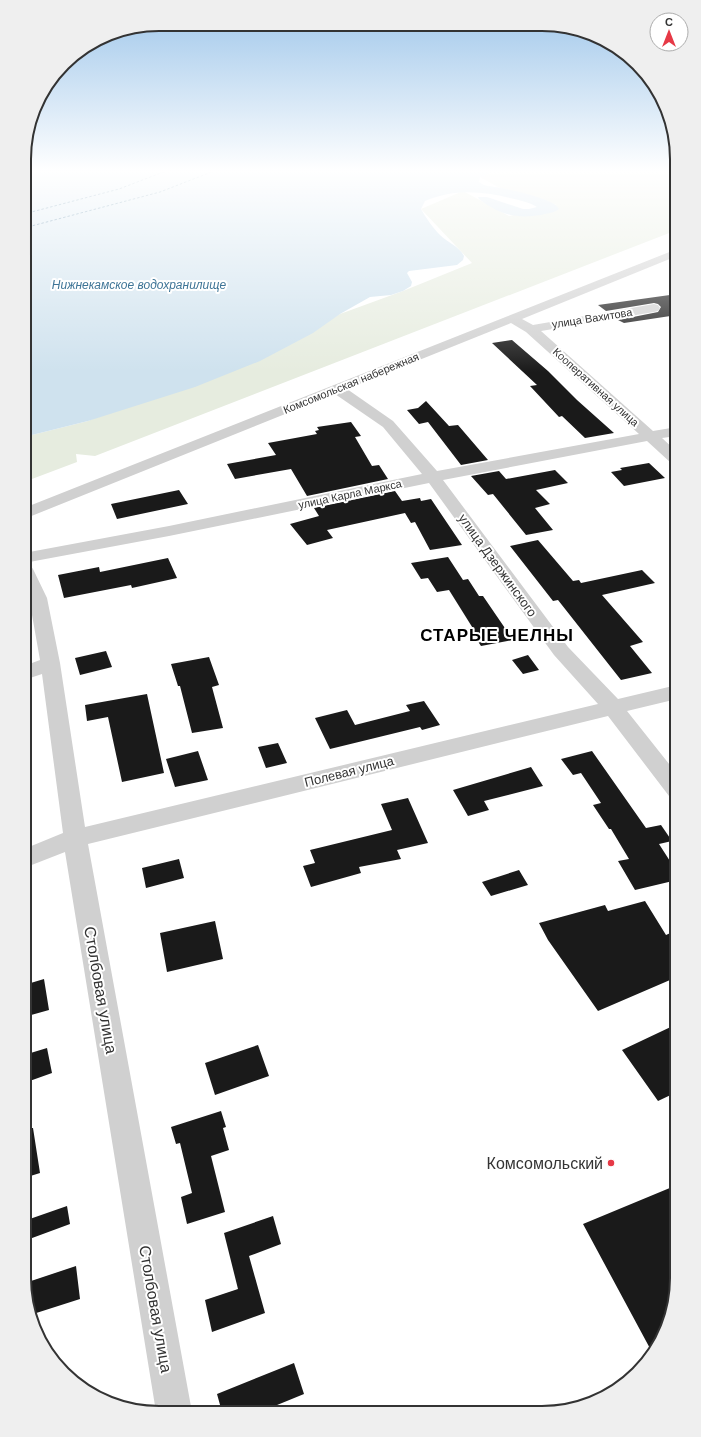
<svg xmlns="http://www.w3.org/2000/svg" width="701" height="1437" font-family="Arial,sans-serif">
<rect width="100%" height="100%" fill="#fff"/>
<!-- green -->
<path fill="#e6ecdf" d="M498,171H677V230L95,456L76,454L77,462L24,482V437L88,421L340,314L403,291L472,263L421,209L463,191L509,216L557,205L500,188L480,177Z"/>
<!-- water -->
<path fill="#cfe2ee" d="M24,171H497L480,177L479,182C484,187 493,186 500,188C511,190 555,199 559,209C554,213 548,213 541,215C516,219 500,215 479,199L478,197H487L523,209H529L537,207C529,202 519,200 510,198C481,191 454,189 425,201L421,209C426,218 433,228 440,235C448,243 459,246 464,256L463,260L457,265L409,271L407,273L412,282L411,286L403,291L391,295L370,297L340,314L313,333L260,361L195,387L88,421L24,437Z"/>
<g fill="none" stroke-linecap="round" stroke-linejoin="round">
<!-- ferry -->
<path stroke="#3f7597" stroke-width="1" stroke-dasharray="2.5 2" stroke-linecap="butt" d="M24,214L119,189L166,171
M24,228L160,192L214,171"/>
</g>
<!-- building -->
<path fill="#1a1a1a" d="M677,294V315L624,323L618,320L658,312L661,307L658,304L654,303L606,311L598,305Z
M512,340L548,371L577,400L614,433L585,438L562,416L559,417L530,386L537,385L492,343Z
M426,401L449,426L458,425L488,460L461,465L428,422L419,424L407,410L418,408Z
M351,422L361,436L355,437L372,466L379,465L388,479L307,496L291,469L235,479L227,464L276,455L268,443L317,434L315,431L319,430L317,427Z
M649,463L665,478L624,486L611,472L622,470L620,468Z
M555,470L568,483L536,490L550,504L535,508L553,530L526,535L493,494L488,495L471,476L499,471L506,479Z
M179,490L188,504L117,519L111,504Z
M395,491L402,501L420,498L421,501L431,499L462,545L430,550L415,522L411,523L405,513L327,530L333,538L307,545L290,524L319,516L314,508Z
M538,540L573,581L579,580L581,583L642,570L655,583L602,595L643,642L630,646L652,673L621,680L558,600L553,601L510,546Z
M448,557L463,580L468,579L479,596H483L513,640L481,646L471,631L474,630L449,590L437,592L428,578L421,579L411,563Z
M168,558L177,578L132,588L131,585L64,598L58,575L99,567L100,572Z
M106,651L112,667L80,675L75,658Z
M528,655L539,670L523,674L512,660Z
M209,657L219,685L212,687L223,728L192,733L180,686H178L171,664Z
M147,694L164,773L122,782L108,717L87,721L85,705Z
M424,701L440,725L422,730L420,727L330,749L315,718L347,710L355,725L410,711L406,705Z
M278,743L287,763L266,768L258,747Z
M198,751L208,780L175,787L166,759Z
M592,751L646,828L661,825L672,841L659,844L677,872V880L635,890L618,861L629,859L611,829H609L593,805L601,803L581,773L573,775L561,759Z
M531,767L543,786L484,801L489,810L468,816L453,790Z
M408,798L428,843L397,850L401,859L359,867L361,873L311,887L303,866L315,863L310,850L392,830L381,804Z
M179,859L184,878L146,888L142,868Z
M519,870L528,885L491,896L482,882Z
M645,901L666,935L677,930V977L598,1011L548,940L539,923L605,905L608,911Z
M215,921L223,959L167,972L160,933Z
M44,979L49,1010L24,1017V985Z
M677,1024V1092L658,1101L622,1050Z
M258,1045L269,1076L215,1095L205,1063Z
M47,1048L52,1073L24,1083V1055Z
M221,1111L226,1127L223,1128L229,1150L211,1156L225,1212L187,1224L181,1197L192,1193L180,1143L176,1144L171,1127Z
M24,1128H33L40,1173L24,1178Z
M677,1185V1287L667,1330L653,1354L583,1224Z
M67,1206L70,1224L24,1241V1221Z
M273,1216L281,1244L249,1256L265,1313L212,1332L205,1300L238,1289L224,1233Z
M76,1266L80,1299L30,1315L25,1283Z
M294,1363L304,1394L260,1412H222L217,1394Z"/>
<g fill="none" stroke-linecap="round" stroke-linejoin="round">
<!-- minor -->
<path fill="#d0d0d0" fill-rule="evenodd" d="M677,249V256L522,319L533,325L654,304L658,305L660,308L658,311L654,312L541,331L653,431L677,427V436L662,438L677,452V465L671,463L647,441L443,480L568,647L618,699L677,685V699L627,711L677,774V798L669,796L608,716L88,844L192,1412H156L65,852L24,868V849L63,833L42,674L24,680V666L40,660L29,598L24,588V564L30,565L33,569L47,598L60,663L85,827L598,704L554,655L429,483L169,536L24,563V553L169,526L422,474L383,427L335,394L24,519V508ZM511,323L526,332L639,434L437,471L393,421L347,389Z"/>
</g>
<!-- sky -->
<linearGradient id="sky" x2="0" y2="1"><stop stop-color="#9ec6ea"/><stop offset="0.46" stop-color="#fff"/><stop offset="1" stop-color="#fff" stop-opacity="0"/></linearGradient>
<rect width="701" height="372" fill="url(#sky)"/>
<!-- markers -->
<circle fill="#e63946" stroke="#fff" stroke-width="1.5" cx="611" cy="1163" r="4"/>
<g text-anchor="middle" stroke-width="4" stroke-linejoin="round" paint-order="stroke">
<!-- far-street labels -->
<g font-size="11" fill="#333" stroke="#fff">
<text transform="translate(592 318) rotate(-9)" y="4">улица Вахитова</text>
<text transform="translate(351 383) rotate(-22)" y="4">Комсомольская набережная</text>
<text transform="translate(596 387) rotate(42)" y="4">Кооперативная улица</text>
<text transform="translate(350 494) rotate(-12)" y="4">улица Карла Маркса</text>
</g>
<!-- far-water labels -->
<g font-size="12" font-style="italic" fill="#3f7597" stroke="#fff">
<text x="139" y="289">Нижнекамское водохранилище</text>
</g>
<!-- street labels -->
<g font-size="13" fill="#333" stroke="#fff">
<text transform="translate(498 565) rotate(54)" y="5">улица Дзержинского</text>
<text transform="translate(349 771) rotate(-14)" y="5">Полевая улица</text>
</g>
<!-- near-street labels -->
<g font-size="16" fill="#333" stroke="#fff">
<text transform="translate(101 990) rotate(80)" y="6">Столбовая улица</text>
<text transform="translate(156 1309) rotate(80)" y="6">Столбовая улица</text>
</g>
<!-- near-poi labels -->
<g font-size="16" fill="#333" stroke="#fff" text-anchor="end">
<text x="603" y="1169">Комсомольский</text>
</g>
<!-- district labels -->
<g font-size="17" font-weight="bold" letter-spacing="1" fill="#000" stroke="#fff">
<text x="497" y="641">СТАРЫЕ ЧЕЛНЫ</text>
</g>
</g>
<!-- crop -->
<path d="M0 0H701V1437H0ZM159 31H542A128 128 0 0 1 670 159V1278A128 128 0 0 1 542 1406H159A128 128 0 0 1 31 1278V159A128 128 0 0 1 159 31Z" fill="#efefef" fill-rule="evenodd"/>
<path fill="none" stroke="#333" stroke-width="2" d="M159 31H542A128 128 0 0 1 670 159V1278A128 128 0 0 1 542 1406H159A128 128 0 0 1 31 1278V159A128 128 0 0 1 159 31Z"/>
<!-- north arrow -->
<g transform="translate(669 32)"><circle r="19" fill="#ffffff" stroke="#adadad"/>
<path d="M0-3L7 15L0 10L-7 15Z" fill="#e63946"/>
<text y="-6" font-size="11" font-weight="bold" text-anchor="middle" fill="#333333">С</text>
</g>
</svg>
